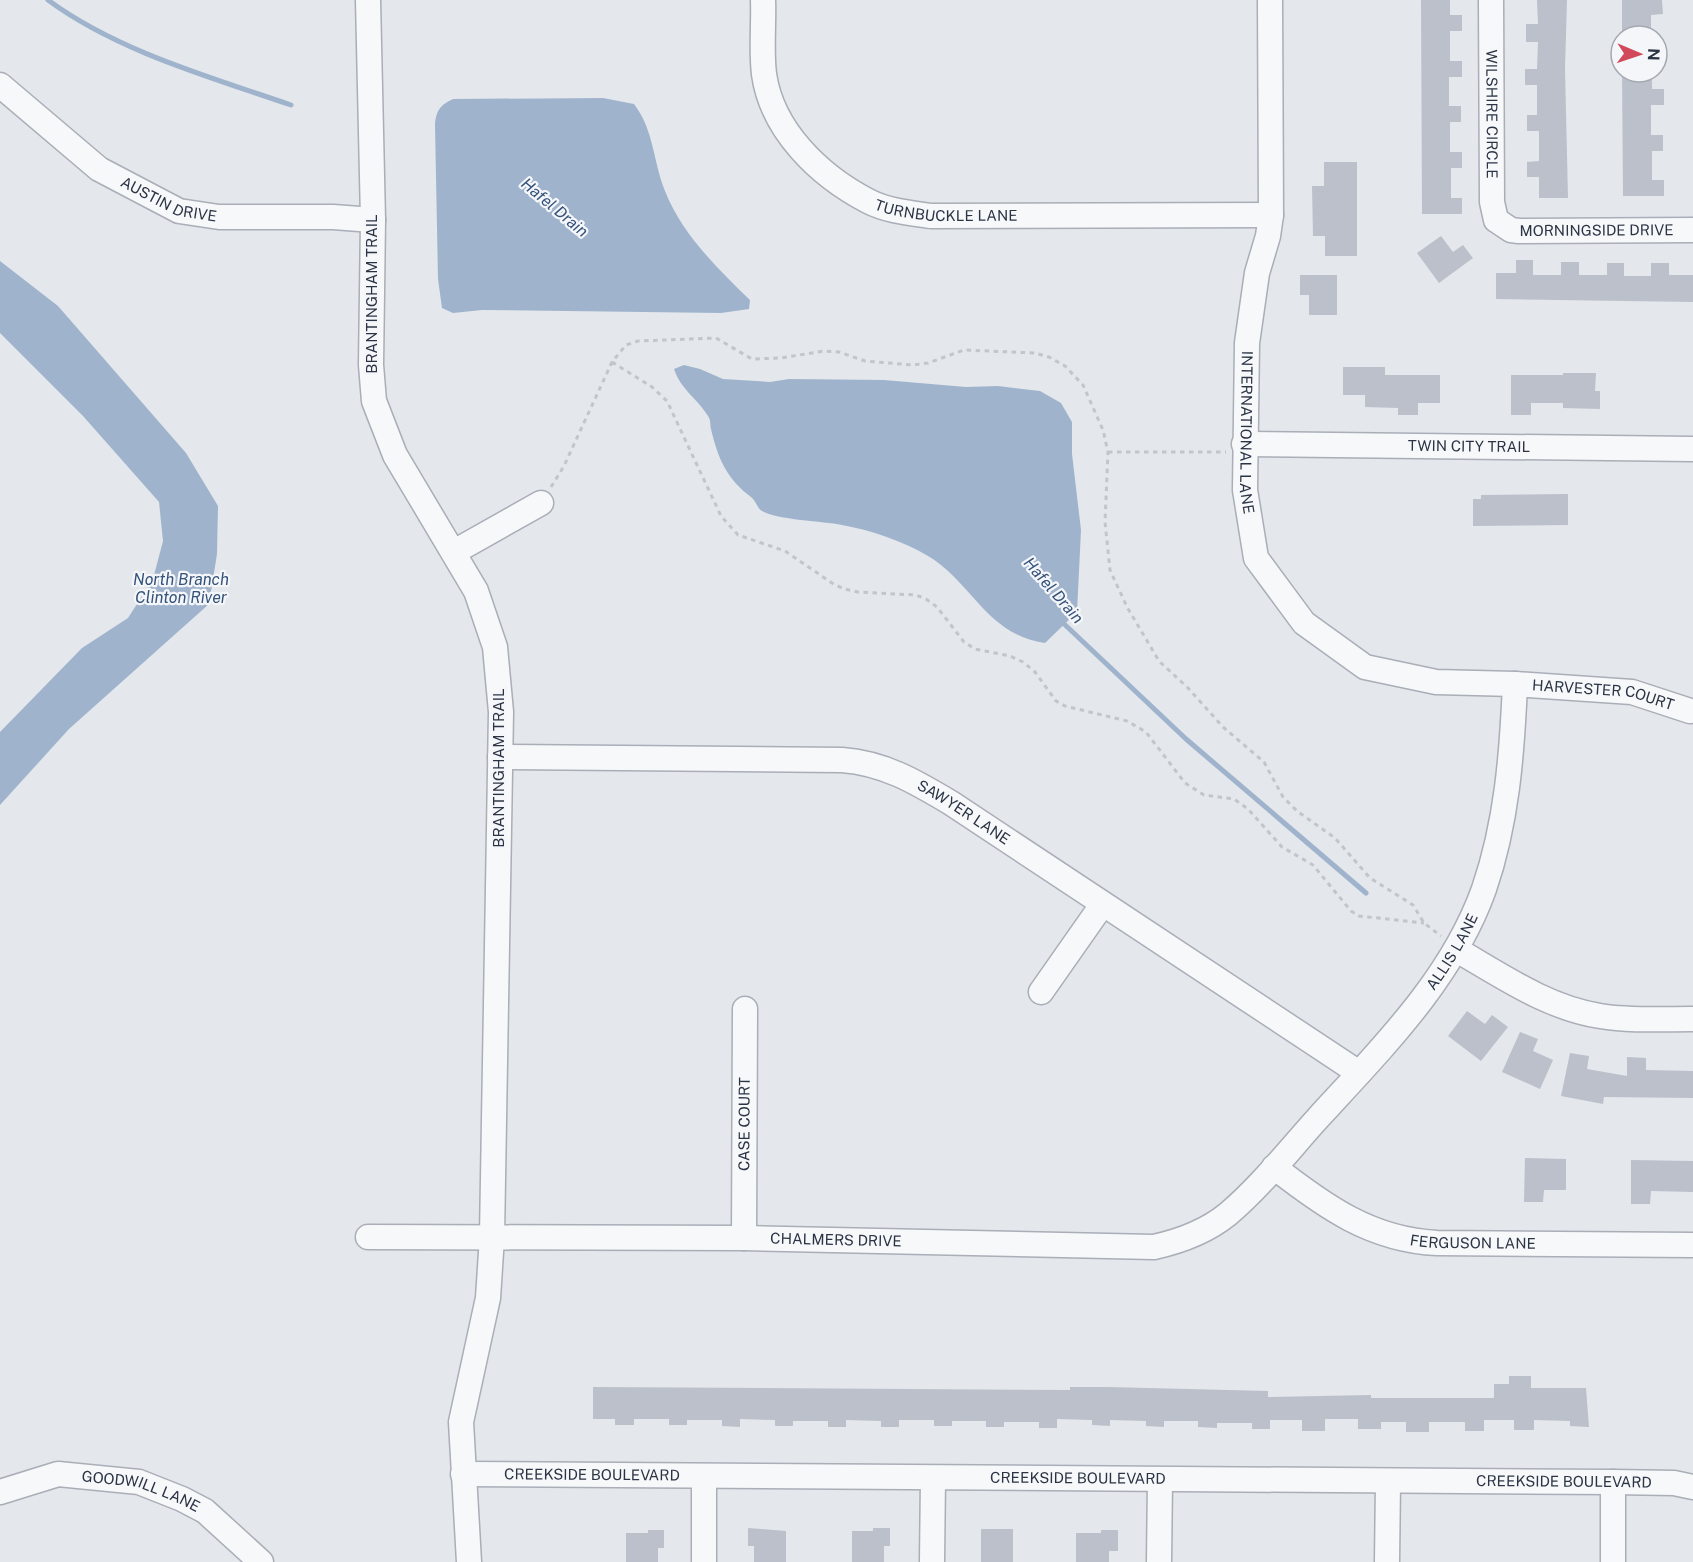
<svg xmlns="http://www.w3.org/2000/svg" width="1693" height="1562" font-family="'Public Sans',sans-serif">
<rect width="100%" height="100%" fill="#e4e7ec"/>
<!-- water -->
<path fill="#9fb4cc" d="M603,98L634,104C654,130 653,161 665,191C682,234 717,268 750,300L749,309L721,313L482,310L453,313L442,308L438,279L435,125C436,111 440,105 453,99Z
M0,261L58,306L186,453L218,506L217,554L209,604L69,729L0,805V732L82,648L128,618L153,579L163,541L159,502L83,416L0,333Z
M684,365L700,369L723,379L770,382L789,379L884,380L966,387L998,386L1040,391L1061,403L1072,422V454L1081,530L1077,612L1045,643C987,635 973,583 928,556C903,541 870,530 842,525C823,521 777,520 762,511C757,508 756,501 751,497C727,479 718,459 711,429C710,425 711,420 708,416C697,398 681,390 674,369Z"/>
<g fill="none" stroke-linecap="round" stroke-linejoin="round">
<!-- stream -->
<path stroke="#9fb4cc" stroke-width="5" d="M48,0C117,51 210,77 291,105
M1061,621L1186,739L1366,893"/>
</g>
<!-- building -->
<path fill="#bbc0ca" d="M1421,0H1450V15H1462V31H1450V61H1462V77H1449V106H1461V122H1450V152H1462V168H1451V198H1462V214H1422Z
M1537,0H1567L1565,69L1568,198H1539V177H1527V162L1539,161V131H1527V115H1537V85H1525V69H1537L1538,42H1526V24H1538Z
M1622,0H1662L1663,14L1651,15V36H1622Z
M1622,72H1652V89H1664V105H1651V135H1663V151H1652V180H1664V196H1623Z
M1324,162H1357V256H1325V236H1313L1312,186H1324Z
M1441,236L1453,252L1463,245L1473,258L1439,283L1417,253Z
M1516,260H1533V275H1561V262H1579V275H1607V263H1624V276H1651V263H1669V275H1693V302L1496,299V273H1516Z
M1300,275H1337V315H1309V295H1300Z
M1343,367H1385V375H1440V403H1418V415H1398V408L1365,407V395H1343Z
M1563,373H1596L1595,391H1600V409L1563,408V403H1531V415H1511V375H1563Z
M1568,494V525L1473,526V499H1481V495Z
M1467,1011L1485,1024L1492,1015L1508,1027L1481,1061L1448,1036Z
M1520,1032L1538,1039L1533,1051L1553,1060L1540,1089L1502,1072Z
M1570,1053L1589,1056L1587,1069L1627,1076V1057L1646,1058V1070L1693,1071V1098L1604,1097L1603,1104L1561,1096Z
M1525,1158L1566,1159V1190H1544L1543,1202H1524Z
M1631,1160L1693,1161V1192L1651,1191L1650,1204H1631Z
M1509,1376H1531V1388H1586L1589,1427L1570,1426V1421L1534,1420V1430H1514V1420H1484V1431H1465V1422H1429V1432H1406V1422H1381V1429H1358V1419H1325V1431H1302V1420H1270V1429H1252V1423H1217V1428L1198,1427V1421H1164V1427L1146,1426V1421L1110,1420V1426L1092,1425V1420L1057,1419V1428H1039V1422H1004V1427H986V1421H952V1426H934V1420H899V1427H881V1421L846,1420V1427H828V1421H793V1426H775V1420L740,1419V1427L722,1426V1420H687V1425H669V1419H634V1425H615V1419H593V1387L1070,1390V1387H1108L1268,1391V1397L1371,1395V1398H1494V1384H1509Z
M748,1528L786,1531V1562H754V1546H748Z
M873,1528H890V1546H884V1562H852V1531H873Z
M981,1529H1013V1562H981Z
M648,1530H664V1548H658V1562H626V1533H648Z
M1101,1530H1118V1551H1109V1562H1076V1533H1101Z"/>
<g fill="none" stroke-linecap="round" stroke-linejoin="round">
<!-- minor casing -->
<g stroke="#a9aeb7" stroke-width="27">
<g id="minor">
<path d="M368,0L373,220L371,365L374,401L395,455L476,591L495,647L501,712L492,1237L488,1298L461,1422L469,1562"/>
<path id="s1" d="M763,0C764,24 761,50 764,74C772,131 820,176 868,201C887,211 910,213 931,216L1271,215"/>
<path id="s2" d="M1270,0L1271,215L1268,236L1257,273L1247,343L1245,490L1256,558L1304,623L1365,667L1436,682L1515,684L1632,692L1690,711"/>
<path id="s3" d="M1491,0L1492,202L1496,220L1511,230L1519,231L1693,230"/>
<path id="s4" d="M0,85L99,169L179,211L219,217H333L373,220"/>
<path id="s5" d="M1244,444L1693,449"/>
<path d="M454,552L541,503"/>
<path id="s6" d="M500,757L842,760C884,763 916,782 951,803L1359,1073"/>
<path d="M1457,950C1502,976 1548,1008 1600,1016C1630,1021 1662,1019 1693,1019"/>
<path d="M1041,992L1102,905"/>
<path id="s7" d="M1274,1167C1324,1206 1371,1240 1437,1243L1693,1245"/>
<path id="s8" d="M368,1237L744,1238L1154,1247C1181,1241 1206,1232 1228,1214C1261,1186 1289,1150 1318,1118C1381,1049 1452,979 1484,889C1507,822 1512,754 1515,684"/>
<path id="s9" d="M744,1238L745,1009"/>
<path id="s10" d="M463,1474L1613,1482L1674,1483L1693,1487"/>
<path d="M1613,1482V1562"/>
<path id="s11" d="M0,1492L58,1474L139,1482L182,1499L205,1511L261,1562"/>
<path d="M704,1562V1476"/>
<path d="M932,1562L933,1478"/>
<path d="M1159,1562L1160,1480"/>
<path d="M1387,1562L1388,1482"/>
</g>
</g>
<!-- path -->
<path stroke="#c2c5cb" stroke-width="3" stroke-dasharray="4.5 4.5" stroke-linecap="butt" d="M612,362L652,387L667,401L721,516L738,535L785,551L832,583L844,589L858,592L916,595L926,599L937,607L964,642L975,649L1010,656L1023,662L1035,672L1056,701L1065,706L1127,721L1146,732L1185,783L1204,795L1234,799L1248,809L1282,847L1313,865L1351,911L1359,916L1424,923
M1108,452H1226
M551,487L564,466L612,362L626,345L638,341L716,338L752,359L781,358L824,351L839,352L865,361L913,365L928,363L964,350L1035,353L1049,357L1065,366L1083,385L1103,430L1108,452L1105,522L1110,570L1127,607L1159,661L1188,688L1223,727L1264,762L1283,797L1297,811L1335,838L1370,878L1413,905L1424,923L1441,936"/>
<!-- minor -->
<use href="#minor" stroke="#f7f8fa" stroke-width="24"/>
</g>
<g text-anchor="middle" stroke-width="4.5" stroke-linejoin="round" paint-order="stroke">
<!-- street labels -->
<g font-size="15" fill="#2b3445" stroke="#f4f6f9">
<text dy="5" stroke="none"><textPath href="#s3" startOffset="114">WILSHIRE CIRCLE</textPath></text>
<text dy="5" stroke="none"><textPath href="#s4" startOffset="207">AUSTIN DRIVE</textPath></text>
<text dy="5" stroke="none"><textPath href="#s1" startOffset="324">TURNBUCKLE LANE</textPath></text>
<text dy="5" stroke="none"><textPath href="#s3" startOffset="324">MORNINGSIDE DRIVE</textPath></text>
<text transform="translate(372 294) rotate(-90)" y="5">BRANTINGHAM TRAIL</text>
<text dy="5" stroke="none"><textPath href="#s2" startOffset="435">INTERNATIONAL LANE</textPath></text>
<text dy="5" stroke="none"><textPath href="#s5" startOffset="225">TWIN CITY TRAIL</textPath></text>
<text dy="5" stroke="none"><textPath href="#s2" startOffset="958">HARVESTER COURT</textPath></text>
<text transform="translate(499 768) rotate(-90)" y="5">BRANTINGHAM TRAIL</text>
<text dy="5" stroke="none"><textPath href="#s6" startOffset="476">SAWYER LANE</textPath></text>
<text dy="5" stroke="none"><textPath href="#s8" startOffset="1214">ALLIS LANE</textPath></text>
<text dy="5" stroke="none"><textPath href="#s9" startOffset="114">CASE COURT</textPath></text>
<text dy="5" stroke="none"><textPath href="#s8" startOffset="468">CHALMERS DRIVE</textPath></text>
<text dy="5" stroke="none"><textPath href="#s7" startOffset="219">FERGUSON LANE</textPath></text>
<text dy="5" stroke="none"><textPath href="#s10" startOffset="129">CREEKSIDE BOULEVARD</textPath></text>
<text dy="5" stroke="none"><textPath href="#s10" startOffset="615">CREEKSIDE BOULEVARD</textPath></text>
<text dy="5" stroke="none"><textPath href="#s10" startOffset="1101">CREEKSIDE BOULEVARD</textPath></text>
<text dy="5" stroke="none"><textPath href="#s11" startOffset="146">GOODWILL LANE</textPath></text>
</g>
<!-- water labels -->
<g font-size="16" font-style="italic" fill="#34527a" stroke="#f4f6f9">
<text transform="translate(555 207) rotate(40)" y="6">Hafel Drain</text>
<text x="181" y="585">North Branch<tspan x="181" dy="18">Clinton River</tspan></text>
<text transform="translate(1054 590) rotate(49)" y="6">Hafel Drain</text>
</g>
</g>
<!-- north arrow -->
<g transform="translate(1639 54) rotate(92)"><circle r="28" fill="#f4f6f9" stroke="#a4a8b1" stroke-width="1.5"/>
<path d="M0-4.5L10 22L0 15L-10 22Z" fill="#d1495b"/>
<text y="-9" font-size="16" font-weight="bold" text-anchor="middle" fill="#2b3445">N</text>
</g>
</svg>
